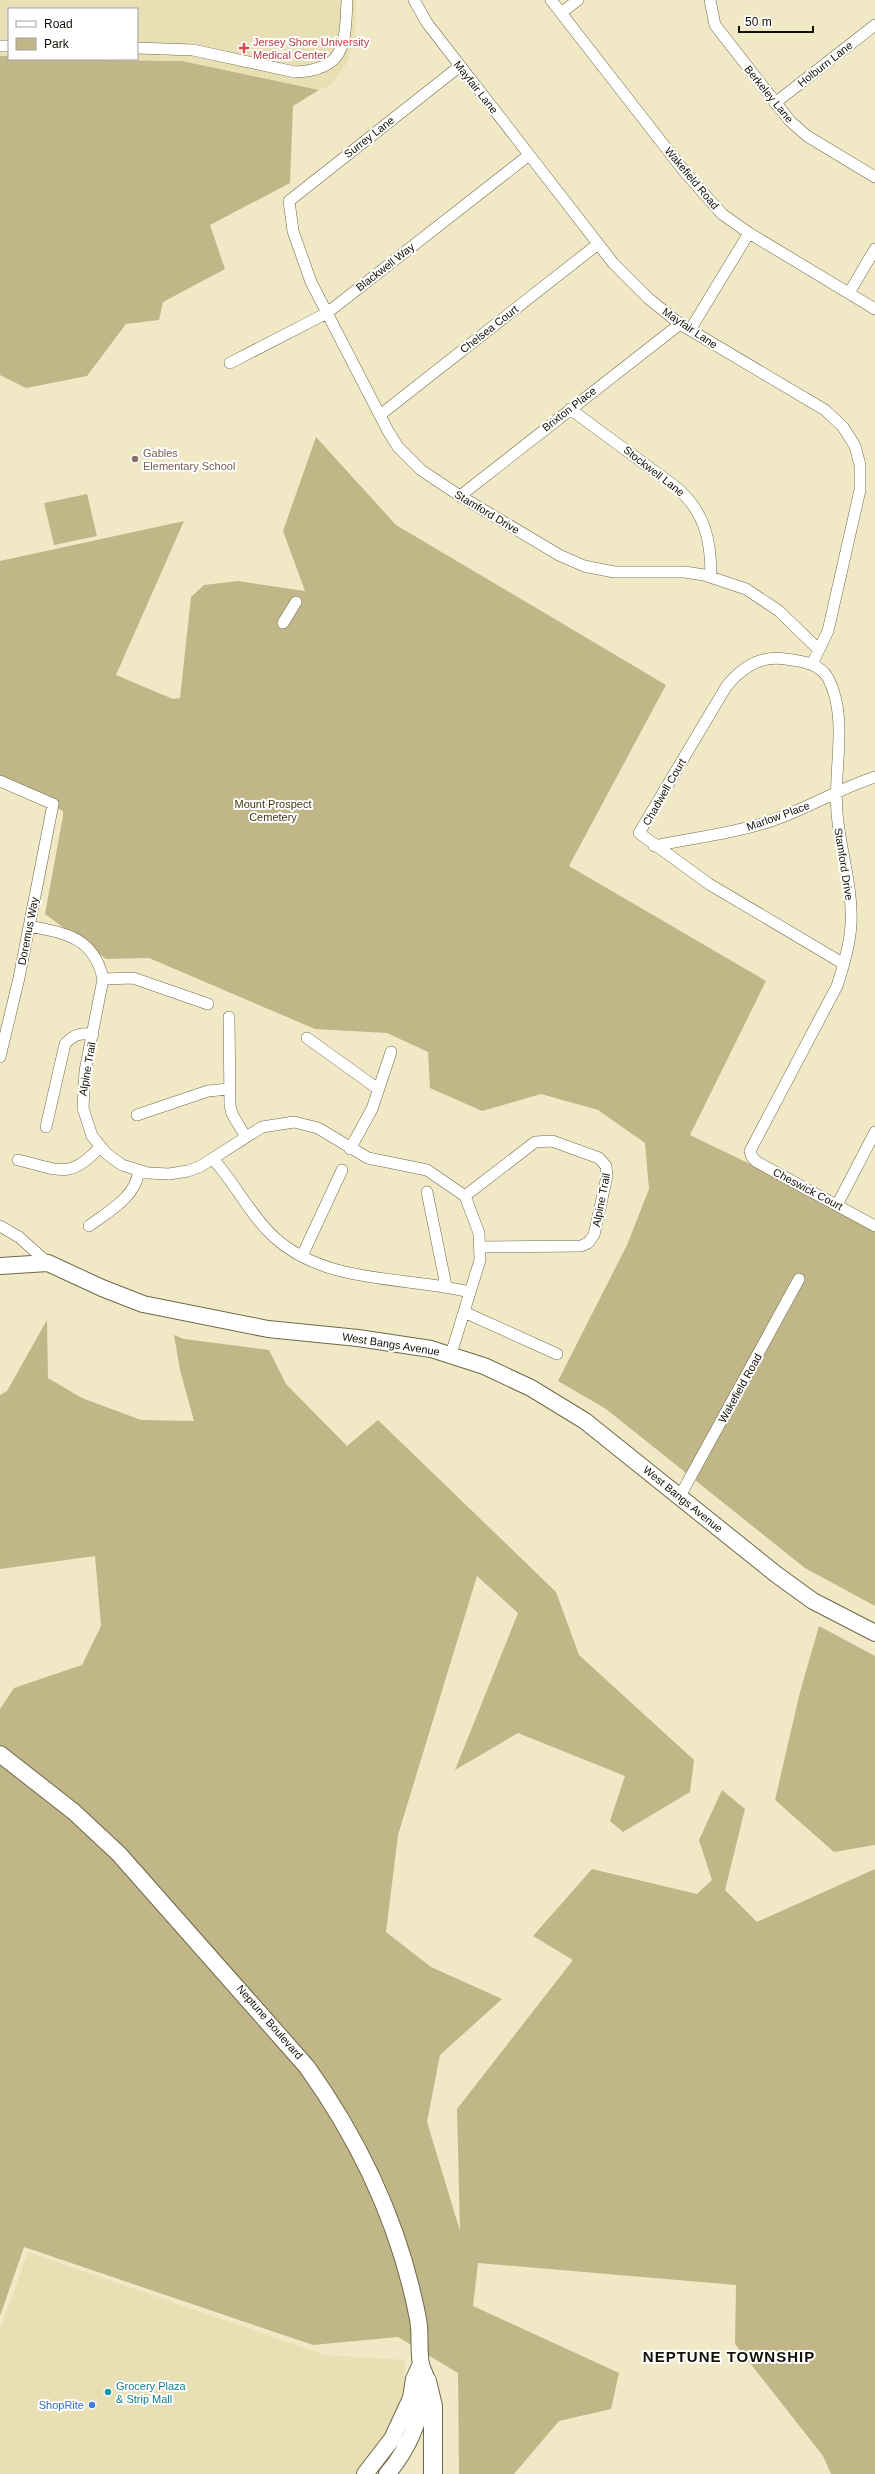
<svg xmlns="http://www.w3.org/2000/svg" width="875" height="2474" font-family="Helvetica,sans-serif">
<rect width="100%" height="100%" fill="#f1e9c6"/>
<!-- built -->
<path fill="#e9dfb4" d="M0,0H356L355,40L346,65L331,85L319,90L182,61L121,59H137V9H9V56H0Z
M28,2252L325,2355L405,2360L404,2401L373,2456L355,2474H0V2329Z"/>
<!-- green -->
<path fill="#c1b687" d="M0,56H9V59L182,61L319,90L293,106L290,183L210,225L225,269L163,302L159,320L126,324L87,376L26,388L0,375Z
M316,437L396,525L666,685L569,866L766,981L690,1135L825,1200L875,1227V1606L805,1568L606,1409L558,1381L627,1245L649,1189L645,1143L598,1110L541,1094L482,1111L430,1088L428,1052L387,1033L315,1029L149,958L106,959L45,914L63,816V811L0,782V561L184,521L116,675L173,699L180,698L191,597L204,585L238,581L305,591L283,531Z
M87,494L97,536L54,545L44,503Z
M47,1320L48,1378L82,1398L141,1420L194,1421L180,1370L174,1335L184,1339L269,1350L286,1384L347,1446L378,1420L556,1592L579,1655L694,1760L690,1792L623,1832L610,1821L625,1776L518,1733L455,1770L518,1613L477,1576L398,1835L386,1932L431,1967L502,1999L440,2055L427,2122L460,2231L457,2109L573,1960L533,1936L592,1869L697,1894L712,1880L699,1840L722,1790L745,1809L725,1890L757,1922L875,1869V2474H831L823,2456L735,2344L736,2285L478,2263L473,2306L619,2373L611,2409L559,2421L514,2474H459L458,2373L398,2337L313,2345L24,2247L0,2316V1709L14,1688L82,1665L101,1626L95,1556L0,1569V1395L7,1391Z
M819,1626L875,1656V1845L834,1852L775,1800L800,1692Z"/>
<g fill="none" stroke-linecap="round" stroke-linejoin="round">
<!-- street casing -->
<g stroke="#6f6849" stroke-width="12">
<path id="street" d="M414,0L427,23L613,263L648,298L680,324L825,410L843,427L855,446L860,465V490L828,631L812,664
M551,0L684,171L722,214L749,233L875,309
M710,0L715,25L790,121L807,136L875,177
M561,13L578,0
M0,46H9
M137,48L193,50L295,72C347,70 345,42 347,0
M460,66L289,201L293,231L311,282L388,431L398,447L421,470L460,496L559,555L584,566L614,572H685L704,575L746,589L779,611L818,649
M775,103L875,25
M849,293L875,249
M690,330L749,233
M230,363L327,313L529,155
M570,409L676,487C705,512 711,540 711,576
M380,415L598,244
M460,496L680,324
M283,623L296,602
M0,781L53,804L19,978L0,1057
M654,846C692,838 731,834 768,822C805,810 838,789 875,777
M29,926C65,933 94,937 103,979L85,1071L83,1108L92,1136L107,1154L122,1165L148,1173L169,1174L188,1171L201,1166L262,1127L294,1122L318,1128L368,1158L427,1170L465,1196L479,1233L480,1260L451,1354
M844,964L709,884L639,833L726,687C741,668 760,655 785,659C800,661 820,663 828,678C849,718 833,769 837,813C840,850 853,886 851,924C850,945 844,965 837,986L750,1151L752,1157L757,1162L875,1226
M103,979L133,978L208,1004
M229,1017L230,1105L232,1114L246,1137
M307,1038L378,1089
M137,1115L208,1091L229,1089
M46,1127L65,1044C74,1034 81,1033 93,1034
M350,1149L372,1109L391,1052
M213,1159C235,1183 250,1215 274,1237C326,1285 406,1276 470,1292
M18,1160C58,1169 69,1181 100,1147
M427,1192L446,1286
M465,1196L535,1142L552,1141L599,1158L606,1166L607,1176L594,1235L588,1243L581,1246L481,1247
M837,1205L875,1132
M0,1226L19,1237L48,1263
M89,1226C109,1211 135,1198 139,1171
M302,1256L342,1170
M464,1312L557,1354
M680,1496L799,1279"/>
</g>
<!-- secondary casing -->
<g stroke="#6f6849" stroke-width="18">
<path id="secondary" d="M0,1266L48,1263L102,1288L143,1304L268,1329L358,1338L431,1349L484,1366L531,1388L585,1421L777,1575L813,1601L875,1633
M0,1754L74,1812L119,1854L307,2067C362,2144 400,2225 418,2319C421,2333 418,2349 421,2364C422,2370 426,2375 427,2381C427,2386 425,2392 424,2396C418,2425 407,2451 387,2474
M365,2474L392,2439L411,2398L414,2379L421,2364"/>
</g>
<!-- primary casing -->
<g stroke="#6f6849" stroke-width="20">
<path id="primary" d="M427,2381L433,2406V2474"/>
</g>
<!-- street -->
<use href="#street" stroke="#fff" stroke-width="11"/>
<!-- secondary -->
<use href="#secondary" stroke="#fff" stroke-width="16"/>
<!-- primary -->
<use href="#primary" stroke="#fff" stroke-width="18"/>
</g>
<!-- markers -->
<path fill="#e0444e" stroke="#fff" stroke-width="1.5" d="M242 42h4v4h4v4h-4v4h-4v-4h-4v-4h4z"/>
<circle fill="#8d6e63" stroke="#fff" stroke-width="1.5" cx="135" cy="459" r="4"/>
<circle fill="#0f9aa8" stroke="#fff" stroke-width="1.5" cx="108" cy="2392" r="4"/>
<circle fill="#3f7fe0" stroke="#fff" stroke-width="1.5" cx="92" cy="2405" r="4"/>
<g text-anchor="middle" stroke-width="4" stroke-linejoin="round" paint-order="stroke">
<!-- health labels -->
<g font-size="11" fill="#be3a42" stroke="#fff" text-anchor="start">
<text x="253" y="46">Jersey Shore University<tspan x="253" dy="13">Medical Center</tspan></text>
</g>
<!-- street labels -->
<g font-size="11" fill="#120f04" stroke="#fff">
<text transform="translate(825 64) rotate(-38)" y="4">Holburn Lane</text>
<text transform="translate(476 87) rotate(52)" y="4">Mayfair Lane</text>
<text transform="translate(769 94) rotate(51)" y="4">Berkeley Lane</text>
<text transform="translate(369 137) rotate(-38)" y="4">Surrey Lane</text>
<text transform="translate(692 178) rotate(50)" y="4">Wakefield Road</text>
<text transform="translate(385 267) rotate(-38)" y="4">Blackwell Way</text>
<text transform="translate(690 328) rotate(34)" y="4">Mayfair Lane</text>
<text transform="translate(489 329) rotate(-38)" y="4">Chelsea Court</text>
<text transform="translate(569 409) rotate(-38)" y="4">Brixton Place</text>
<text transform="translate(654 471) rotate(38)" y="4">Stockwell Lane</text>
<text transform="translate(487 512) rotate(31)" y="4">Stamford Drive</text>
<text transform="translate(664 792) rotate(-60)" y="4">Chadwell Court</text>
<text transform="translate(778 816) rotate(-20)" y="4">Marlow Place</text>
<text transform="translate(844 864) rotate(81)" y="4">Stamford Drive</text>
<text transform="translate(28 931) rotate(-79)" y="4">Doremus Way</text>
<text transform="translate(87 1069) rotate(-80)" y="4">Alpine Trail</text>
<text transform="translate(808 1189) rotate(28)" y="4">Cheswick Court</text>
<text transform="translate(601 1200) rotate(-79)" y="4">Alpine Trail</text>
<text transform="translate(391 1344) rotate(9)" y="4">West Bangs Avenue</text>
<text transform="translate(740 1388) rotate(-61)" y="4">Wakefield Road</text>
<text transform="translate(683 1499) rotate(39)" y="4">West Bangs Avenue</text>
<text transform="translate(270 2022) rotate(49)" y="4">Neptune Boulevard</text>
</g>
<!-- education labels -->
<g font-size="11" fill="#785e54" stroke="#fff" text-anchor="start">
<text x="143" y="457">Gables<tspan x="143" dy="13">Elementary School</tspan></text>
</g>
<!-- park labels -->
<g font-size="11" fill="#3f3710" stroke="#fff">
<text x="273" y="808">Mount Prospect<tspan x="273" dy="13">Cemetery</tspan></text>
</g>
<!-- culture labels -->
<g font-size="11" fill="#0d838f" stroke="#fff" text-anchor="start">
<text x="116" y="2390">Grocery Plaza<tspan x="116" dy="13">&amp; Strip Mall</tspan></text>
</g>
<!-- shop labels -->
<g font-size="11" fill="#366cbe" stroke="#fff" text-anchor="end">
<text x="84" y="2409">ShopRite</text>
</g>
<!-- district labels -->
<g font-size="15" font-weight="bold" letter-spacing="1" fill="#120f04" stroke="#fff">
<text x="729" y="2362">NEPTUNE TOWNSHIP</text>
</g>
</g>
<!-- legend -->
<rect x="8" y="8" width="130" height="52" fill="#ffffff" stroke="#a09f9b"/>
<rect x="16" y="21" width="20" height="6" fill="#ffffff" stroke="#a09f9b"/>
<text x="44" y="28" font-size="12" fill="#120f04">Road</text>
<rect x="16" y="38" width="20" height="12" fill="#c1b687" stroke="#a09f9b"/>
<text x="44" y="48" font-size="12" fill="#120f04">Park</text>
<!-- scale -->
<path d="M739 26v6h74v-6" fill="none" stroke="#120f04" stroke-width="2"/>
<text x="745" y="26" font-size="12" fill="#120f04" stroke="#ffffff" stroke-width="3" paint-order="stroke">50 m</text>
</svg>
